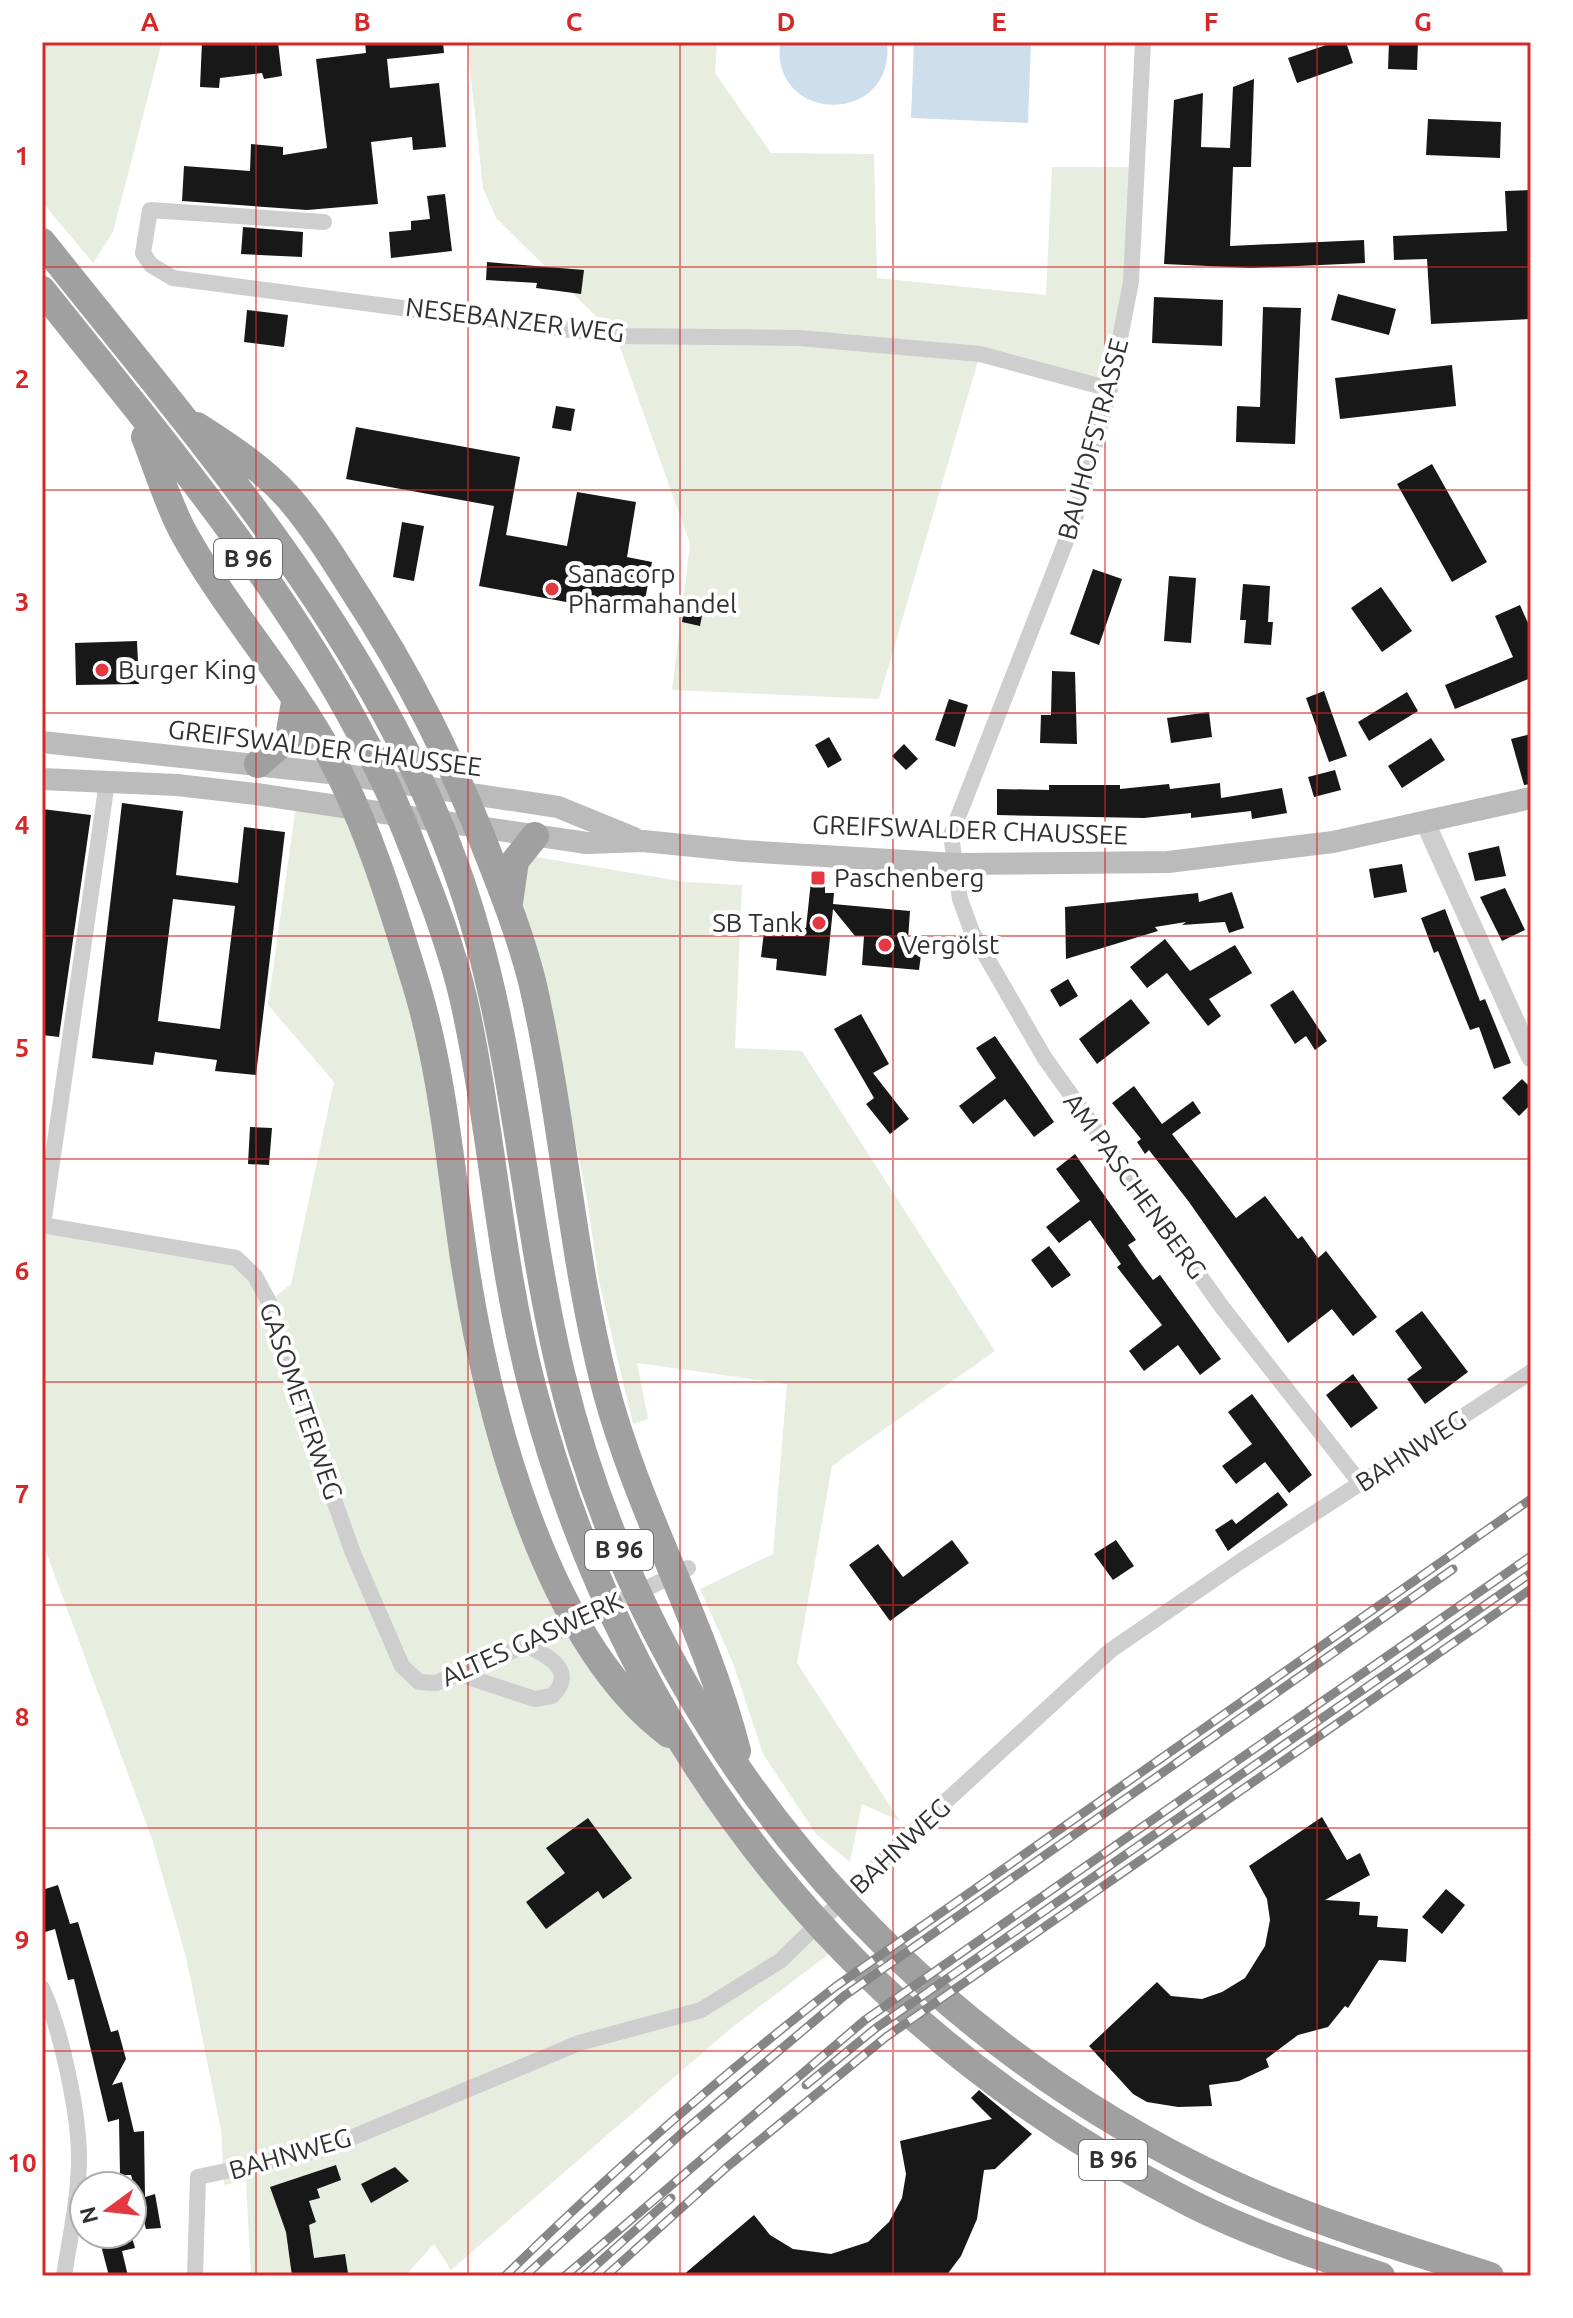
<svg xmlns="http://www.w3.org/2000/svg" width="1573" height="2318" font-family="Ubuntu,sans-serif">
<rect width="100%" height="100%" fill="#fff"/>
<!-- green -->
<path fill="#e7eee0" d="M42,42H162L113,232L93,263L42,202Z
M467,42H717L715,73L771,153L874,154L877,278L1046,295L1052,167H1137L1131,282L1110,389L980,354L879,699L672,690L690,544L616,336L496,218L483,188Z
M297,799L354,807L389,898L466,1269L565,1601L838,1947L729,2030L451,2270L434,2244L405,2276H251L246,2181L224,2185L221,2130L186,1957L152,1839L42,1541V1225L236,1258L270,1301L291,1284L334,1082L268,1005Z
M536,857L686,882L742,885L735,1048L802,1051L995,1351L832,1466L797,1663L900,1821L862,1804L850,1862L816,1834L763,1754L733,1663L700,1589L773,1554L787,1384L637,1363L648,1419L633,1424L599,1281L587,1199L546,995L522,905L528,860Z"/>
<!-- water -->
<path fill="#cddfed" d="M780,42H887C896,126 770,125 780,42Z
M914,42H1031L1028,123L911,118Z"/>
<!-- building -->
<path fill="#181818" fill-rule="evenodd" d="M202,42H278L282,76L264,79L262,73L220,78L219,88L200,87Z
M365,42H443L444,53L387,59L390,88L439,83L446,147L413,150L412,137L371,142L378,204L307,210L182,201L184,166L250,171L251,144L283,147V155L327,148L316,59L366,53Z
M1335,42H1346L1353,63L1297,83L1288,58Z
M1389,42H1418L1417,70L1388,69Z
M1254,79L1251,167H1233L1230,246L1364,240L1365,263L1251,268L1164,264L1174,100L1203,93L1201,147L1230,148L1233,87Z
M1428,119L1501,122L1500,158L1426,155Z
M1531,190V319L1431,324L1427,259L1394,260L1393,236L1507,231L1505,191Z
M445,194L452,251L391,258L389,232L411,230V221L430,219L427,196Z
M243,227L303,232L302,257L241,254Z
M487,262L584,270L581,294L536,288L537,283L486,280Z
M1338,294L1396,309L1389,335L1331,320Z
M1154,297L1223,300L1222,346L1152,343Z
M1263,307L1301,308L1295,444L1236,442L1237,406L1260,407Z
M247,310L288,315L284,347L244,342Z
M1452,365L1456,406L1340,419L1335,378Z
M556,406L575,409L571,431L552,428Z
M356,427L520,457L506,535L567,546L577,492L636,502L627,557L652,562L642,616L479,586L494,506L346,479Z
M1432,464L1487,562L1452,582L1397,484Z
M402,522L424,526L414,581L393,577Z
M1093,569L1122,579L1099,645L1070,634Z
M1169,576L1196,578L1191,643L1164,641Z
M1243,584L1270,586L1268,622H1273L1271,645L1244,643L1246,620H1240Z
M1381,587L1412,631L1382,652L1351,608Z
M686,596L705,600L700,626L682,622Z
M1520,605L1531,630V678L1455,709L1445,685L1513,657L1495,616Z
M137,641L139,684L76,685L75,643Z
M1052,671L1075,672L1077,744L1040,743L1041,715H1051Z
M1324,691L1347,756L1329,762L1306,698Z
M1407,692L1418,711L1369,741L1358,722Z
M949,699L968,705L955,747L935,740Z
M1209,712L1212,737L1171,743L1167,718Z
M1531,734V784L1524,785L1511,739Z
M829,737L842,760L828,768L815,745Z
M1431,738L1445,760L1402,788L1388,766Z
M904,744L918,759L906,770L892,756Z
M1335,770L1341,790L1314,797L1308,777Z
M1220,783L1221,798L1282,788L1287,813L1252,819L1251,811L1191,818V813L1144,818L997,815V789L1049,790V785H1120V789L1169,784L1170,789Z
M122,803L183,811L176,875L238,883L244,827L285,832L256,1075L215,1071L217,1060L155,1052L153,1065L92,1058ZM173,899L235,906L220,1029L158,1021Z
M42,809L91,815L59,1037L42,1035Z
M1499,846L1506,876L1475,881L1468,853Z
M1402,864L1407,892L1374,898L1369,869Z
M811,881H825V893H834L833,904L910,911L907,954L921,955L919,970L862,965L864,936H855L833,909L826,976L776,970L777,959L761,957L765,923L806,928Z
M1505,888L1525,930L1502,941L1480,897Z
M1232,892L1244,928L1229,933L1225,922L1182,925L1186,922L1155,927L1158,931L1066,959L1065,907L1198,893L1199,902Z
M1445,909L1480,1001L1485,999L1511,1063L1494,1069L1479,1027L1470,1030L1438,951L1434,953L1421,918Z
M1165,939L1190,971L1235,945L1252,973L1209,999L1221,1016L1208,1026L1167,973L1147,988L1130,967Z
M1068,979L1078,996L1060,1007L1050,990Z
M1293,990L1327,1041L1315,1050L1306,1036L1295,1044L1270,1005Z
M1131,999L1150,1023L1097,1064L1079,1039Z
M861,1014L889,1064L873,1073L909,1119L890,1134L866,1104L874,1098L834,1029Z
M995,1036L1054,1122L1034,1137L1005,1099L973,1124L959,1106L996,1078L976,1048Z
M1522,1079L1531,1088V1104L1519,1116L1502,1098Z
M1134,1086L1162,1124L1193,1101L1201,1113L1172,1134L1236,1218L1265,1196L1298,1239L1302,1236L1318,1258L1326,1251L1377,1317L1353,1336L1332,1309L1288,1343L1189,1202L1149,1150L1145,1154L1137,1142L1141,1139L1112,1103Z
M250,1127L272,1128L269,1165L248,1164Z
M1075,1154L1136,1240L1128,1245L1141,1264L1153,1280L1160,1275L1221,1359L1200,1375L1178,1345L1144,1371L1129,1351L1162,1325L1117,1267L1121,1264L1090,1220L1059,1243L1046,1227L1080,1201L1056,1169Z
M1049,1246L1071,1275L1052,1288L1031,1260Z
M1422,1311L1468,1372L1425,1404L1407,1379L1422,1368L1395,1331Z
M1353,1374L1378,1408L1351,1428L1326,1395Z
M1252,1394L1312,1475L1289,1493L1265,1462L1236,1484L1222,1466L1252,1444L1228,1412Z
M1278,1492L1288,1505L1228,1551L1215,1530L1232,1519L1236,1524Z
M952,1540L969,1563L890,1621L849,1565L878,1544L903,1577Z
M1116,1540L1134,1566L1113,1580L1094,1554Z
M1322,1817L1347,1860L1360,1853L1370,1875L1325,1900L1360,1902L1359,1915L1378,1916L1377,1927L1408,1929L1406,1962L1379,1960L1348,2008L1345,2006L1328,2027L1298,2035L1266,2059L1269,2067L1239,2081L1209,2085L1212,2106L1178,2107L1147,2102L1133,2094L1089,2046L1157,1982L1171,1996L1202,1999L1222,1992L1245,1978L1265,1946L1270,1920L1267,1899L1249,1866Z
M588,1818L632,1878L603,1899L598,1891L546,1929L526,1902L565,1873L546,1848Z
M58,1885L70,1924L78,1922L111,2032L118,2030L126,2059L112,2085L122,2082L134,2132L144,2131L145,2197L155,2194L161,2228L146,2229L131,2175H120L119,2119L108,2122L74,1979L68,1980L55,1929L42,1933V1890Z
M1446,1889L1465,1905L1442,1934L1422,1917Z
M979,2090L1032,2134L995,2169L984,2170L977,2219L961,2256L946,2276H682L754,2215L770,2235L793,2249L831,2254L868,2242L889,2222L902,2198L906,2174L900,2141L992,2119L971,2098Z
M336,2165L341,2180L317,2189L320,2198L309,2201L316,2222L309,2225L314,2258L345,2254L348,2273L292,2276L286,2232L270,2187Z
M395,2167L409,2181L371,2203L361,2184Z
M98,2234H131L135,2248L122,2251L128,2276H109Z"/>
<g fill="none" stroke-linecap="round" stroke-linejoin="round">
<!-- minor -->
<path stroke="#cecece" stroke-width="16" d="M1143,42L1131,282L1110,389L1075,518L951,835L960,899L972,932L1044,1057L1222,1307L1361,1484
M324,222L150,210L143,253L151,265L173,278L616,336L799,338L980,354L1110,389
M42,1225L236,1258L255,1276L269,1302L287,1368L353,1553L402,1666L419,1682L436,1683L558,1632L688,1568
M43,1225L107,782
M458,1674L535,1699L552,1696C578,1671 547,1655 526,1645
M42,1988C61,2029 79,2113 79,2158C79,2197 70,2237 64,2276
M195,2276L198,2177L322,2150L579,2043L701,2010L780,1961L908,1836L1111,1650L1241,1561L1531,1372"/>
<!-- tertiary -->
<path stroke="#cecece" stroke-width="20" d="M1425,822L1531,1057"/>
<!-- secondary -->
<path stroke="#bbb" stroke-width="22" d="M42,742L339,774L558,807L634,838
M42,779L177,785L256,794L587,843L643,841L743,851L956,864L1168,862L1333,842L1531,798"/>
<!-- trunk -->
<path stroke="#a0a0a0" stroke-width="28" d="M42,242C196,436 371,631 456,868C515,1031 521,1205 561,1373C647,1732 896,2027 1228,2182C1312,2221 1402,2248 1490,2276
M42,290C175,457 327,633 407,833C428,887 451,944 464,1001C492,1128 499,1259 532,1386C627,1752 855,2033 1192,2204C1252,2234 1317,2256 1381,2276
M197,426C230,447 263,469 289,498C313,526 333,558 352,588C410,676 451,759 489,856C505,897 521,938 532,981C563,1115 571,1253 605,1386C638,1512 705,1625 737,1751
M145,437C157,467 167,501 182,530C225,609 288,677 331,757C370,830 394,912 418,991C444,1080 451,1174 465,1265C488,1413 545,1641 669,1734
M258,764L289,737L295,702
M509,903L515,861L535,836"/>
<!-- rail casing -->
<g stroke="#868686" stroke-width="9">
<path id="rail" d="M806,2085L876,2028L1531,1573
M505,2276C610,2173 719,2077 835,1987L1531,1499
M525,2276L684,2131L844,1996L1453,1569
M565,2276L865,2020L1531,1556
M584,2276L671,2198
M606,2276L727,2167L886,2037L1531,1589"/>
</g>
<!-- rail -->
<use href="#rail" stroke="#fff" stroke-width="6" stroke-dasharray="18" stroke-linecap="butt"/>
</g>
<!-- grid -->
<path fill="none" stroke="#d62828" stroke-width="2" stroke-opacity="0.55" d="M256,42V2276M468,42V2276M680,42V2276M893,42V2276M1105,42V2276M1317,42V2276M42,267H1531M42,490H1531M42,713H1531M42,936H1531M42,1159H1531M42,1382H1531M42,1605H1531M42,1828H1531M42,2051H1531"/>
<!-- markers -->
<g fill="#e33840" stroke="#fff" stroke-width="3">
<circle cx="552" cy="589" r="8"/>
<circle cx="102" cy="670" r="8"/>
<rect x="810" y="870" width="16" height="16" rx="4"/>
<circle cx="819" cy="923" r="8"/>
<circle cx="885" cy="945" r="8"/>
</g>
<g text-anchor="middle" stroke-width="8" stroke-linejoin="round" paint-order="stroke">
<!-- shield labels -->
<g fill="#fff" stroke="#6f6f6f" stroke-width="2">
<rect x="214" y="539" width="68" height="40" rx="6"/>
<rect x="585" y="1530" width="68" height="40" rx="6"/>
<rect x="1079" y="2140" width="68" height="40" rx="6"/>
</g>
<g font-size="24" font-weight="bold" fill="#313131">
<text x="248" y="567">B 96</text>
<text x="619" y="1558">B 96</text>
<text x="1113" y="2168">B 96</text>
</g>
<!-- street labels -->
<g font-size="26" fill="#313131" stroke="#fff">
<text transform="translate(515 320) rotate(7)" y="9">NESEBANZER WEG</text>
<text transform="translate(1093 439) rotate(-75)" y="9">BAUHOFSTRASSE</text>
<text transform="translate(325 748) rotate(7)" y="9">GREIFSWALDER CHAUSSEE</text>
<text transform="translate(970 830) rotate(2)" y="9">GREIFSWALDER CHAUSSEE</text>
<text transform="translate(1135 1186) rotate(54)" y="9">AM PASCHENBERG</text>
<text transform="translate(301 1401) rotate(71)" y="9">GASOMETERWEG</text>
<text transform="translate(1411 1451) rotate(-33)" y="9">BAHNWEG</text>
<text transform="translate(532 1639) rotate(-24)" y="9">ALTES GASWERK</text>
<text transform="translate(900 1846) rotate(-43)" y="9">BAHNWEG</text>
<text transform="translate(290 2154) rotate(-16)" y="9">BAHNWEG</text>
</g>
<!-- poi labels -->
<g font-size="26" fill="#313131" stroke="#fff" text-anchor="start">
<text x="568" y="583">Sanacorp<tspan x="568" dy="30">Pharmahandel</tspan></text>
<text x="118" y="679">Burger King</text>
<text x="834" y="887">Paschenberg</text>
<text x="803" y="932" text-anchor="end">SB Tank</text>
<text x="901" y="954">Vergölst</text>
</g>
</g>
<!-- border -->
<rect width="1573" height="2318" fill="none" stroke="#ffffff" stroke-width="88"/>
<!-- north arrow -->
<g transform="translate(108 2210) rotate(255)"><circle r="38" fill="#ffffff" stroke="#adadad" stroke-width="2"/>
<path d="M0-6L14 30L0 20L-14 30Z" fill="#e33840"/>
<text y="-12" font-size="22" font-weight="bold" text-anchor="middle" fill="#313131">N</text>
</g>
<rect x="44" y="44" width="1485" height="2230" fill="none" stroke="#d62828" stroke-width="3"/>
<g font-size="26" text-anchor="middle" font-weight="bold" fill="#d62828">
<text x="150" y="31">A</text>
<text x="362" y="31">B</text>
<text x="574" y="31">C</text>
<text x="786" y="31">D</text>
<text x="999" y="31">E</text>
<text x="1211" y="31">F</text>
<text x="1423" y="31">G</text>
<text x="22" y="165">1</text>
<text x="22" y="388">2</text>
<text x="22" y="611">3</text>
<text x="22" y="834">4</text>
<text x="22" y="1057">5</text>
<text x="22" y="1280">6</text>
<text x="22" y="1503">7</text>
<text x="22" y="1726">8</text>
<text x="22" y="1949">9</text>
<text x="22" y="2172">10</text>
</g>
</svg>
